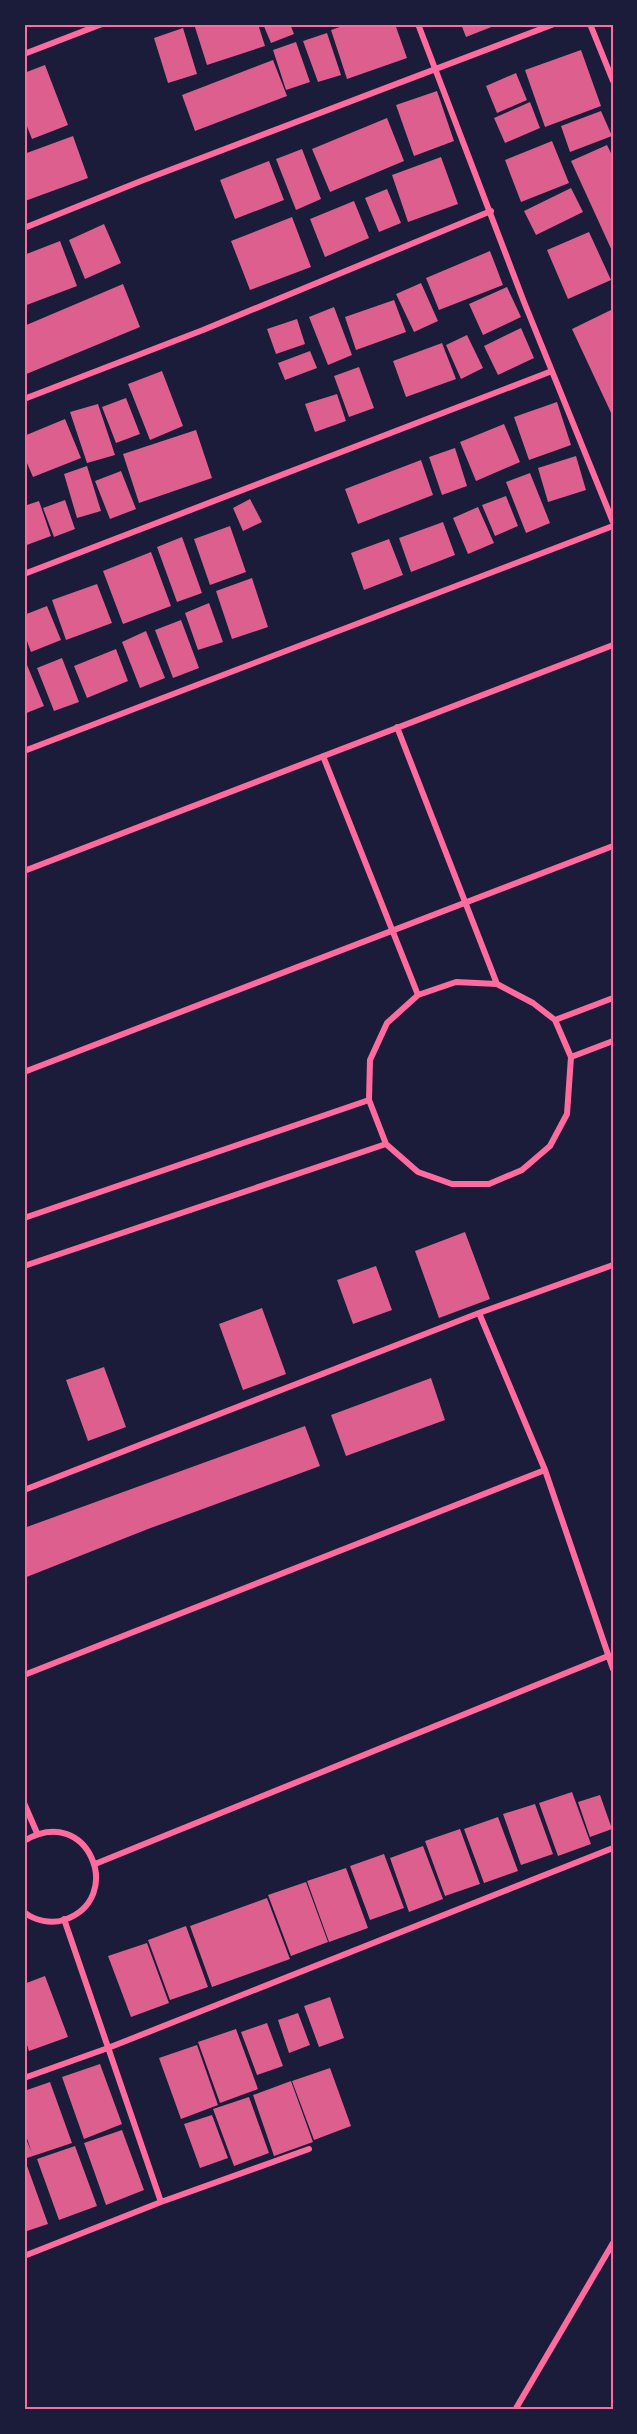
<svg xmlns="http://www.w3.org/2000/svg" width="637" height="2434" font-family="Jost,sans-serif">
<rect width="100%" height="100%" fill="#1b1b3a"/>
<!-- building -->
<path fill="#dd5f8e" d="M194,24H258L265,46L207,65Z
M263,24H290L294,34L271,43Z
M349,24H395L407,58L347,79L331,30Z
M461,24H499L466,37Z
M183,28L197,74L168,83L154,38Z
M327,33L341,75L318,82L303,41Z
M296,42L310,82L286,90L273,50Z
M581,50L601,106L545,127L525,70Z
M273,60L287,96L195,131L182,95Z
M45,65L68,125L32,139L24,119V73Z
M516,73L527,100L497,113L486,86Z
M437,91L454,141L414,156L396,105Z
M530,102L540,128L505,143L494,118Z
M601,111L612,136L570,152L561,126Z
M387,118L404,161L330,192L312,149Z
M73,136L88,178L25,201L24,154Z
M552,141L569,183L521,202L505,160Z
M607,145L613,157V253L571,161Z
M302,149L321,199L296,210L276,159Z
M441,157L458,204L408,222L392,175Z
M269,161L284,200L235,219L220,180Z
M571,188L583,212L536,235L524,211Z
M387,189L401,223L379,232L365,198Z
M354,201L369,238L325,257L310,219Z
M292,217L311,267L250,290L231,241Z
M104,224L121,263L85,279L69,240Z
M589,232L611,280L568,299L547,250Z
M60,241L77,286L24,306V255Z
M490,251L503,285L439,310L426,278Z
M421,283L438,321L414,332L396,294Z
M123,284L140,327L24,375V326Z
M507,287L521,317L483,335L469,304Z
M394,300L406,332L356,350L345,317Z
M334,307L352,355L328,365L309,317Z
M613,309V417L572,329Z
M297,319L305,344L276,354L267,329Z
M521,328L534,358L498,375L484,346Z
M467,335L483,368L461,379L446,345Z
M442,343L456,379L406,397L393,361Z
M310,351L317,368L285,380L278,363Z
M359,367L374,408L349,417L334,376Z
M162,371L183,426L150,440L128,384Z
M337,394L346,421L315,432L305,404Z
M126,398L140,434L116,443L102,407Z
M557,402L571,445L529,460L514,417Z
M98,404L115,455L87,463L70,412Z
M65,419L81,458L33,477L24,456V436Z
M504,424L520,462L476,481L460,442Z
M196,430L212,478L139,503L123,454Z
M455,448L467,486L442,495L429,457Z
M576,456L586,490L548,502L538,468Z
M421,460L433,495L358,524L345,489Z
M87,466L101,511L77,518L64,474Z
M121,471L136,509L110,519L95,481Z
M530,473L550,523L526,533L506,482Z
M506,496L518,526L495,536L482,505Z
M250,499L262,522L243,531L233,508Z
M65,500L75,529L54,537L43,508Z
M39,501L51,536L24,546V506Z
M478,507L494,543L468,554L453,518Z
M443,522L455,555L411,572L399,538Z
M230,526L246,572L210,585L194,539Z
M182,537L202,593L177,602L157,547Z
M389,539L403,575L364,590L351,553Z
M151,552L171,606L123,624L103,571Z
M252,578L268,627L232,639L216,591Z
M97,584L112,623L66,640L52,600Z
M209,603L223,642L198,650L185,613Z
M47,606L61,640L31,652L24,633V615Z
M181,620L199,668L173,678L155,630Z
M146,631L165,678L140,688L122,642Z
M116,649L128,681L87,698L74,666Z
M62,658L79,702L54,711L37,668Z
M27,665L44,706L24,714V666Z
M465,1232L490,1299L439,1318L415,1251Z
M376,1266L392,1310L353,1324L337,1280Z
M262,1308L286,1374L243,1390L219,1324Z
M104,1367L126,1427L88,1441L66,1380Z
M431,1378L445,1420L346,1456L331,1415Z
M305,1426L320,1466L148,1529L24,1578V1528Z
M572,1792L591,1844L558,1856L539,1803Z
M600,1795L612,1829L590,1837L578,1802Z
M535,1804L553,1854L521,1865L503,1814Z
M498,1817L518,1871L484,1883L464,1829Z
M460,1829L480,1884L445,1896L425,1841Z
M423,1846L443,1899L409,1912L390,1858Z
M384,1854L404,1908L370,1920L350,1866Z
M346,1868L368,1928L329,1942L307,1881Z
M306,1882L328,1942L291,1956L268,1895Z
M267,1898L290,1959L212,1987L190,1926Z
M186,1926L208,1987L170,2000L148,1940Z
M147,1943L169,2003L131,2017L108,1956Z
M45,1976L68,2037L29,2051L24,2036V1984Z
M330,1997L344,2038L319,2047L304,2006Z
M298,2013L310,2045L289,2053L278,2020Z
M267,2023L283,2066L257,2075L241,2032Z
M236,2029L258,2089L220,2103L198,2042Z
M197,2045L218,2105L181,2119L159,2058Z
M100,2064L122,2124L84,2139L62,2077Z
M330,2068L351,2126L314,2140L292,2081Z
M291,2081L313,2142L274,2156L253,2095Z
M50,2082L72,2143L24,2159V2134L32,2153L24,2130V2091Z
M249,2097L269,2153L234,2166L213,2109Z
M212,2115L228,2158L200,2168L184,2124Z
M122,2130L144,2190L106,2205L84,2143Z
M75,2146L97,2206L59,2220L37,2159Z
M26,2163L48,2224L24,2232V2164Z"/>
<g fill="none" stroke-linecap="round" stroke-linejoin="round">
<!-- minor -->
<path stroke="#ff6b9d" stroke-width="6" d="M418,24L524,302L613,522
M590,24L613,81
M24,54L102,24
M24,228L141,181L554,24
M24,399L203,330L491,211
M24,574L552,371
M397,727L497,984
M24,751L613,526
M323,756L418,995
M24,871L613,645
M456,982L497,984L533,1003L555,1020L571,1057L567,1114L550,1146L522,1170L489,1184H452L418,1172L386,1144L369,1100L370,1060L387,1023L418,995Z
M555,1020L613,998
M571,1057L613,1041
M24,1072L613,846
M24,1218L369,1100
M24,1266L386,1144
M479,1313L613,1265
M24,1490L479,1313L545,1470L613,1669
M24,1675L545,1470
M24,1803L37,1833
M24,1841C88,1802 127,1899 64,1920C51,1924 35,1921 24,1912
M95,1864L608,1656
M64,1919L161,2202
M24,2078L108,2048L613,1848
M24,2256L161,2202L309,2149
M515,2410L613,2243"/>
</g>
<!-- border -->
<rect width="637" height="2434" fill="none" stroke="#1b1b3a" stroke-width="51"/>
<rect x="26" y="26" width="586" height="2382" fill="none" stroke="#ff6b9d" stroke-width="2"/>
</svg>
